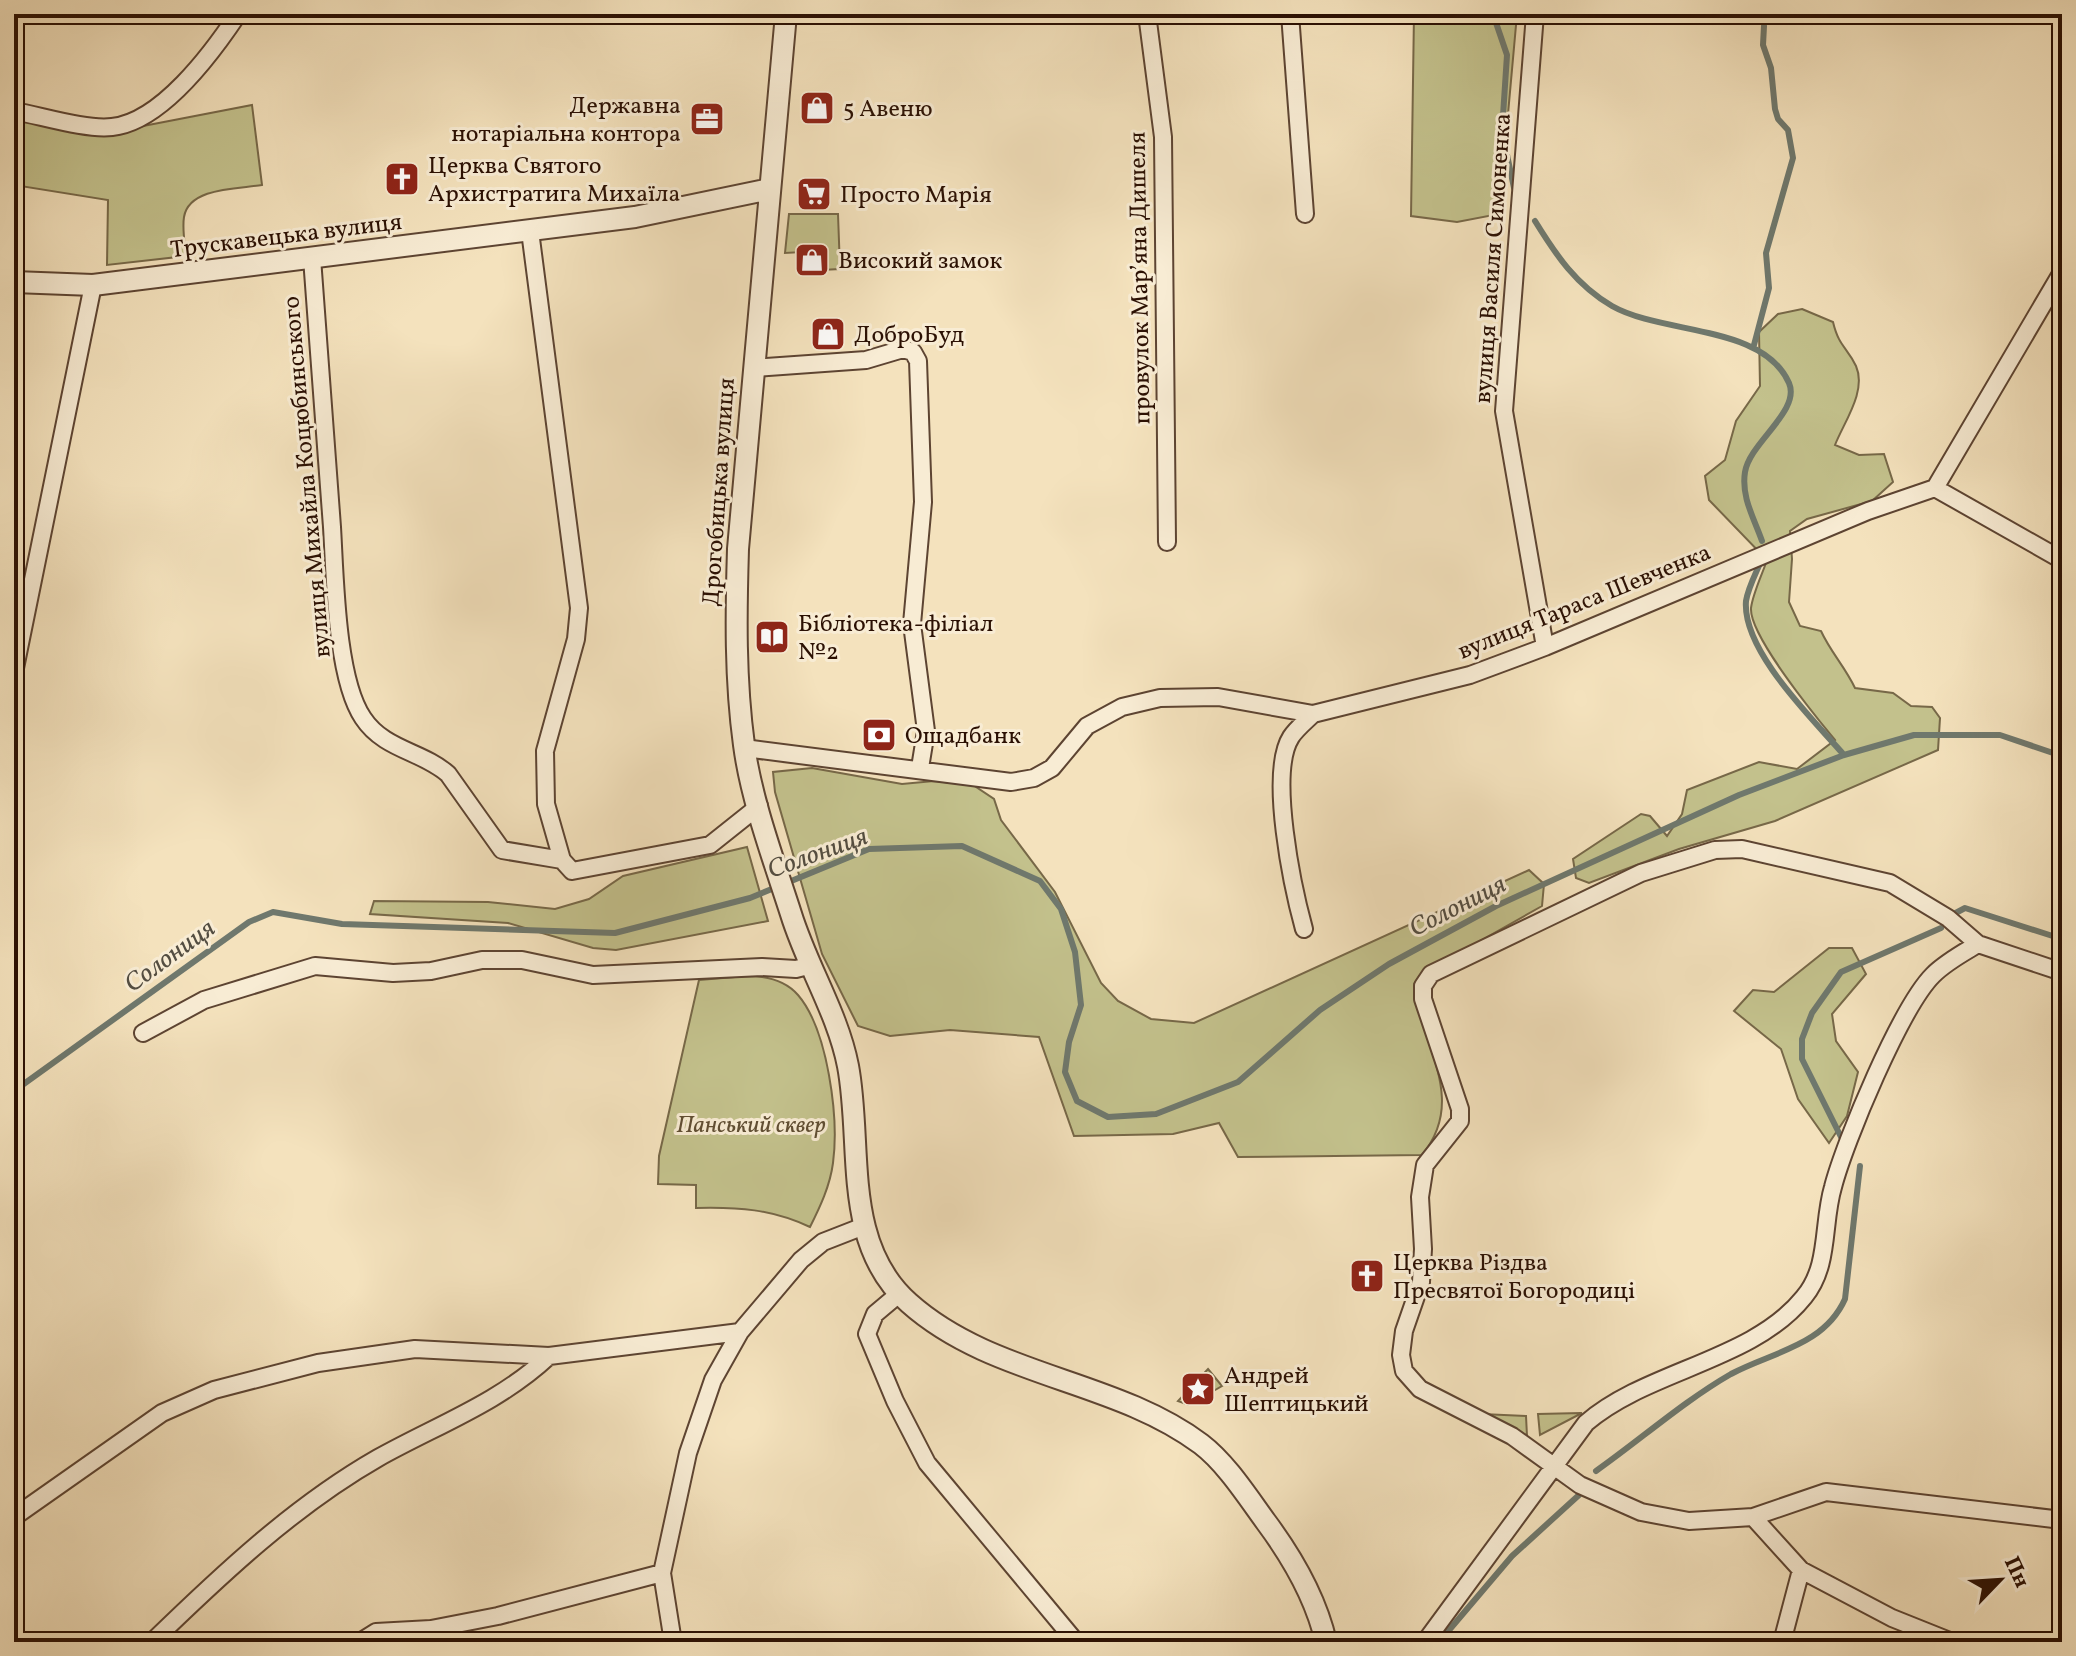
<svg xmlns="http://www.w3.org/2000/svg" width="2076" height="1656" font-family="Vollkorn,serif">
<rect width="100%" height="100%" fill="#f4e2bd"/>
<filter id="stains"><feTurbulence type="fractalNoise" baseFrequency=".0025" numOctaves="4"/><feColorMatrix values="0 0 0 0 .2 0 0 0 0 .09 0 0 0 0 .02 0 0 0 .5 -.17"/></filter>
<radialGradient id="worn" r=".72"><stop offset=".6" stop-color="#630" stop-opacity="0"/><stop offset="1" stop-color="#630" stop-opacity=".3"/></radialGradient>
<!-- green -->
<path fill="#c3c18c" stroke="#776848" stroke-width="2" d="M1414,14H1517L1499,214L1457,222L1411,216Z
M252,105L262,185C239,189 189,187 184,217C182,229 185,244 186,256L107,265L108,200L14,185V119L107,133Z
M789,214H838L840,269L821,270L820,251L785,253Z
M1802,309L1833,322C1839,347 1847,347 1856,366C1867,391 1844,422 1835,445L1859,455L1884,454L1893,482L1872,501L1807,519L1790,531L1792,559L1789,602L1800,626L1821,631C1830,651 1845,667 1855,688L1893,693L1911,706L1932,707L1940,718L1938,750L1775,821L1679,849L1589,883L1576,878L1573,859L1641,814L1650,816L1667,836L1682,814L1687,790L1759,762L1797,769L1835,740C1816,717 1749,635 1751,608C1753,593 1762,575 1767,560L1709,500L1705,476L1725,460L1736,421L1760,386L1759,332L1778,314Z
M812,768L902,784L934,781L973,785L994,799L1001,820L1055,892L1101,983L1118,1001L1151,1019L1194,1023L1529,870L1544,884L1542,906L1420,975L1414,984C1419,1043 1469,1098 1422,1155L1238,1157L1219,1123L1173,1134L1074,1136L1039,1037L950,1030L890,1036L858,1026L822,954L775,792L773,772Z
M747,847L768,921L616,950L593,948L508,923L370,914L374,901L488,902L555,909L589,899L623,876Z
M1829,948H1852L1866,974L1832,1014L1836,1041L1858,1072L1847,1116L1829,1143L1798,1099L1781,1049L1734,1011L1753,990L1774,992Z
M747,976C766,976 785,980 798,995C828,1030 839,1118 833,1163C830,1186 820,1207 810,1227C771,1209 739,1207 696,1208V1185L658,1184L659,1156L699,980Z
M1208,1369L1222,1386L1189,1405L1178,1401Z
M1582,1413L1540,1435L1538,1414Z
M1482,1414L1526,1416L1527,1436Z"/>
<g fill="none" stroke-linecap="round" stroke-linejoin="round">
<!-- stream -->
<path stroke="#6f786d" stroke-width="6" d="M1493,14L1507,55L1502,131L1514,188
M1535,221C1556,255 1576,285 1612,306C1663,335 1763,324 1789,383C1801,411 1750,442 1745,472C1741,497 1754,518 1762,541
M1754,345L1769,288L1766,253L1793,158L1788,130L1778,119L1775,109L1771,68L1763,45L1764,26
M1761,561C1756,573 1748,588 1746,601C1742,651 1813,719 1844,755
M1950,916L1965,908L2062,939
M14,1091L249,922L273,912L342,924L615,933L750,898L869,849L962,846L1040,881L1061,909L1075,952L1081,1005L1069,1042L1065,1072L1077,1101L1108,1117L1156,1114L1238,1082L1320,1010L1389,964L1496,906L1739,795L1844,755L1914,735H2000L2062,756
M1843,1141L1802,1059V1039L1812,1013L1841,972L1941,928
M1596,1471C1640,1440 1684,1401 1731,1374C1772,1352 1824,1346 1845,1299L1860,1166
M1439,1642L1512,1556L1579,1495"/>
<!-- minor casing -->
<g stroke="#5d4432" stroke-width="20">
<path id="minor" d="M1147,14L1163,137L1167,542
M1290,14L1305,214
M1535,14L1504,411L1545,647
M14,111C42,116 85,130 112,127C161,122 212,53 238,14
M530,231L579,608L576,639L545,751L546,804L562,860L572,871L710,845L759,806
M312,258C319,347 325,437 332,527C335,576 336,678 363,718C384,750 422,751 448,774L502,850L562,860
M753,368L866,360L903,349L913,352L918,361L923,502L912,624L926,731L920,768
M1935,488L2062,272
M1935,488L2062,560
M14,673L93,285
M744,748L1011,782L1034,778L1052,768L1087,726L1122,707L1160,698L1218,697L1313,714L1470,675L1545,647L1868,511L1935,488
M1304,929C1293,889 1268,773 1291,737C1296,729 1306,721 1313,714
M1978,944L1948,918L1890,883L1742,849L1715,850L1641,873L1431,974L1423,986V999L1460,1109V1121L1425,1165L1420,1197L1423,1249L1421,1282L1404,1331L1401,1355L1404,1371L1420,1389L1512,1436L1580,1485L1641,1512L1689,1521L1753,1517L1826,1492L2062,1520
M143,1033L204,1000L315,966L393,973L431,971L482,960H522L593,975L762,967L796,969L808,966
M900,1293L875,1314L867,1334L895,1401L927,1463L1076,1642
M14,1517L162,1413L214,1390L318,1363L415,1349L549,1356L740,1332
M1753,1517L1801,1570L1892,1618L1952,1642
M152,1642C221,1575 294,1506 378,1458C437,1425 499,1403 549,1356
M360,1642L376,1632L431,1629
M424,1642L431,1629L498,1616L662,1573
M673,1642L662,1573L688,1453L713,1380L740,1332L801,1260L823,1242L864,1226
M1425,1642L1586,1423C1647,1370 1753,1361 1804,1297C1830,1266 1822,1224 1833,1187C1845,1141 1901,1007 1933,975C1946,962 1963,953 1978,944L2062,972
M1782,1642L1801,1570"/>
</g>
<!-- tertiary casing -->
<g stroke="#5d4432" stroke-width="24">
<path id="tertiary" d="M786,14L738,549C736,614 735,679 744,745C751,799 774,861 791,914C807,966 838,1014 848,1066C863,1145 841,1243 909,1303C992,1377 1114,1379 1201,1444C1226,1463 1247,1496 1266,1522C1292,1557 1316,1598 1326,1642
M14,282L93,285L635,217L770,189"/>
</g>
<!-- minor -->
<use href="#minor" stroke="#f8ecd4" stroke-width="16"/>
<!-- tertiary -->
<use href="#tertiary" stroke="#f8ecd4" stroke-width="20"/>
</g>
<!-- icons -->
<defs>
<g id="shop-square" transform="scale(1.8)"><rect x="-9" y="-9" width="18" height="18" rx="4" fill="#8f2418" stroke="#f8ecd4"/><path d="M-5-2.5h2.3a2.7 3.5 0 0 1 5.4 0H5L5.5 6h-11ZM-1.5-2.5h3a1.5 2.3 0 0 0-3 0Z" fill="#fff"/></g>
<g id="office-square" transform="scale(1.8)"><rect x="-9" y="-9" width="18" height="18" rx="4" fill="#8f2418" stroke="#f8ecd4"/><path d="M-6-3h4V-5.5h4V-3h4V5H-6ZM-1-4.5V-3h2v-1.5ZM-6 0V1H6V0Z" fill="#fff"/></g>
<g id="church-square" transform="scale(1.8)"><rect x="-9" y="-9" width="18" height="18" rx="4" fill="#8f2418" stroke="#f8ecd4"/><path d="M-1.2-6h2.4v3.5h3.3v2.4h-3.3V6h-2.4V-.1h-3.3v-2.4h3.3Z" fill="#fff"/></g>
<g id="supermarket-square" transform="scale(1.8)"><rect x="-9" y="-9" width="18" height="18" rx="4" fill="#8f2418" stroke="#f8ecd4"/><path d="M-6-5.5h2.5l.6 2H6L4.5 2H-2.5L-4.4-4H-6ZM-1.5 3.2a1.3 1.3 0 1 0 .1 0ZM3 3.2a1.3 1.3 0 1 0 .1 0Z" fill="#fff"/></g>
<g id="library-square" transform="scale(1.8)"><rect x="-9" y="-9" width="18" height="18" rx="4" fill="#8f2418" stroke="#f8ecd4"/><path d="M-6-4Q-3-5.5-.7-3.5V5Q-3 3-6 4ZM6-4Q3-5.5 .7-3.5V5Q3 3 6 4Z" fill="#fff"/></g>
<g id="bank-square" transform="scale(1.8)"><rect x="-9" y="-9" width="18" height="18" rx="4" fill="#8f2418" stroke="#f8ecd4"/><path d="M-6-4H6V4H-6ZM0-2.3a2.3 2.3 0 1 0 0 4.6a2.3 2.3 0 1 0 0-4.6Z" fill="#fff"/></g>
<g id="sight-square" transform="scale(1.8)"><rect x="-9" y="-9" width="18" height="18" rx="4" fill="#8f2418" stroke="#f8ecd4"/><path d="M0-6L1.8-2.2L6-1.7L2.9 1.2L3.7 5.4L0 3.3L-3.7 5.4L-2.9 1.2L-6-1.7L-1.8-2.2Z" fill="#fff"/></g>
</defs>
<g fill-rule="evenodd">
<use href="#shop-square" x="817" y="108"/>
<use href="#office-square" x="707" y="119"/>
<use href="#church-square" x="402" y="179"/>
<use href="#supermarket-square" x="814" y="194"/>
<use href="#shop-square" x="812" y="260"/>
<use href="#shop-square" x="828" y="334"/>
<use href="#library-square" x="772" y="637"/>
<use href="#bank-square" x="879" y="735"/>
<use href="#church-square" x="1367" y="1276"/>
<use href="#sight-square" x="1198" y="1389"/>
</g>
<g text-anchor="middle" stroke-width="6" stroke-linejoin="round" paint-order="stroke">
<!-- poi labels -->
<g font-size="24" fill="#2b1003" stroke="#f8ecd4" text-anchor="start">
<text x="681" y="113" text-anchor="end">Державна<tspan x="681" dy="28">нотаріальна контора</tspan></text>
<text x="843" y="116">5 Авеню</text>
<text x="428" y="173">Церква Святого<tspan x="428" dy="28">Архистратига Михаїла</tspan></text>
<text x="840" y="202">Просто Марія</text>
<text x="838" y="268">Високий замок</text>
<text x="854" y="342">ДоброБуд</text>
<text x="798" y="631">Бібліотека-філіал<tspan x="798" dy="28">№2</tspan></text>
<text x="905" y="743">Ощадбанк</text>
<text x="1393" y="1270">Церква Різдва<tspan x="1393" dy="28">Пресвятої Богородиці</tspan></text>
<text x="1224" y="1383">Андрей<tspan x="1224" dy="28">Шептицький</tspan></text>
</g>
<!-- street labels -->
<g font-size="24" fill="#2b1003" stroke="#f8ecd4">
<text transform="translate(286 235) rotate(-7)" y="8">Трускавецька вулиця</text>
<text transform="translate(1492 258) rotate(-86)" y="8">вулиця Василя Симоненка</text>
<text transform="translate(1139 278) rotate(-91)" y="8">провулок Марʼяна Дишеля</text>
<text transform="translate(306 477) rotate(-95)" y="8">вулиця Михайла Коцюбинського</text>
<text transform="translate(718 492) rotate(-86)" y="8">Дрогобицька вулиця</text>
<text transform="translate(1584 601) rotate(-22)" y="8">вулиця Тараса Шевченка</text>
</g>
<!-- park labels -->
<g font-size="24" font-style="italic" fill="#604e33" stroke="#f8ecd4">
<text x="751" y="1132">Панський сквер</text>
</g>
<!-- water labels -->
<g font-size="26" font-style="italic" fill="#534d41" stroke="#f8ecd4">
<text transform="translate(817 852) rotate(-20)" y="9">Солониця</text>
<text transform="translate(1457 905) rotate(-27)" y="9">Солониця</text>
<text transform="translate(169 955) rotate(-36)" y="9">Солониця</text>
</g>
</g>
<!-- margin -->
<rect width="2076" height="1656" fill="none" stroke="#f4e2bd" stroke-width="48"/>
<rect x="16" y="16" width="2044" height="1624" fill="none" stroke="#2b1003" stroke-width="4"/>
<rect x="24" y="24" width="2028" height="1608" fill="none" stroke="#2b1003" stroke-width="2"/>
<!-- north arrow -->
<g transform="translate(2000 1580) rotate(65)" stroke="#f8ecd4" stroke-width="6" paint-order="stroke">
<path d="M0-6L14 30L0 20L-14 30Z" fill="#2b1003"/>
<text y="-12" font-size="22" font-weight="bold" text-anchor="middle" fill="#2b1003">Пн</text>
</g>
<rect width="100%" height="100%" filter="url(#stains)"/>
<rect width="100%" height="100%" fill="url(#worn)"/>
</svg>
